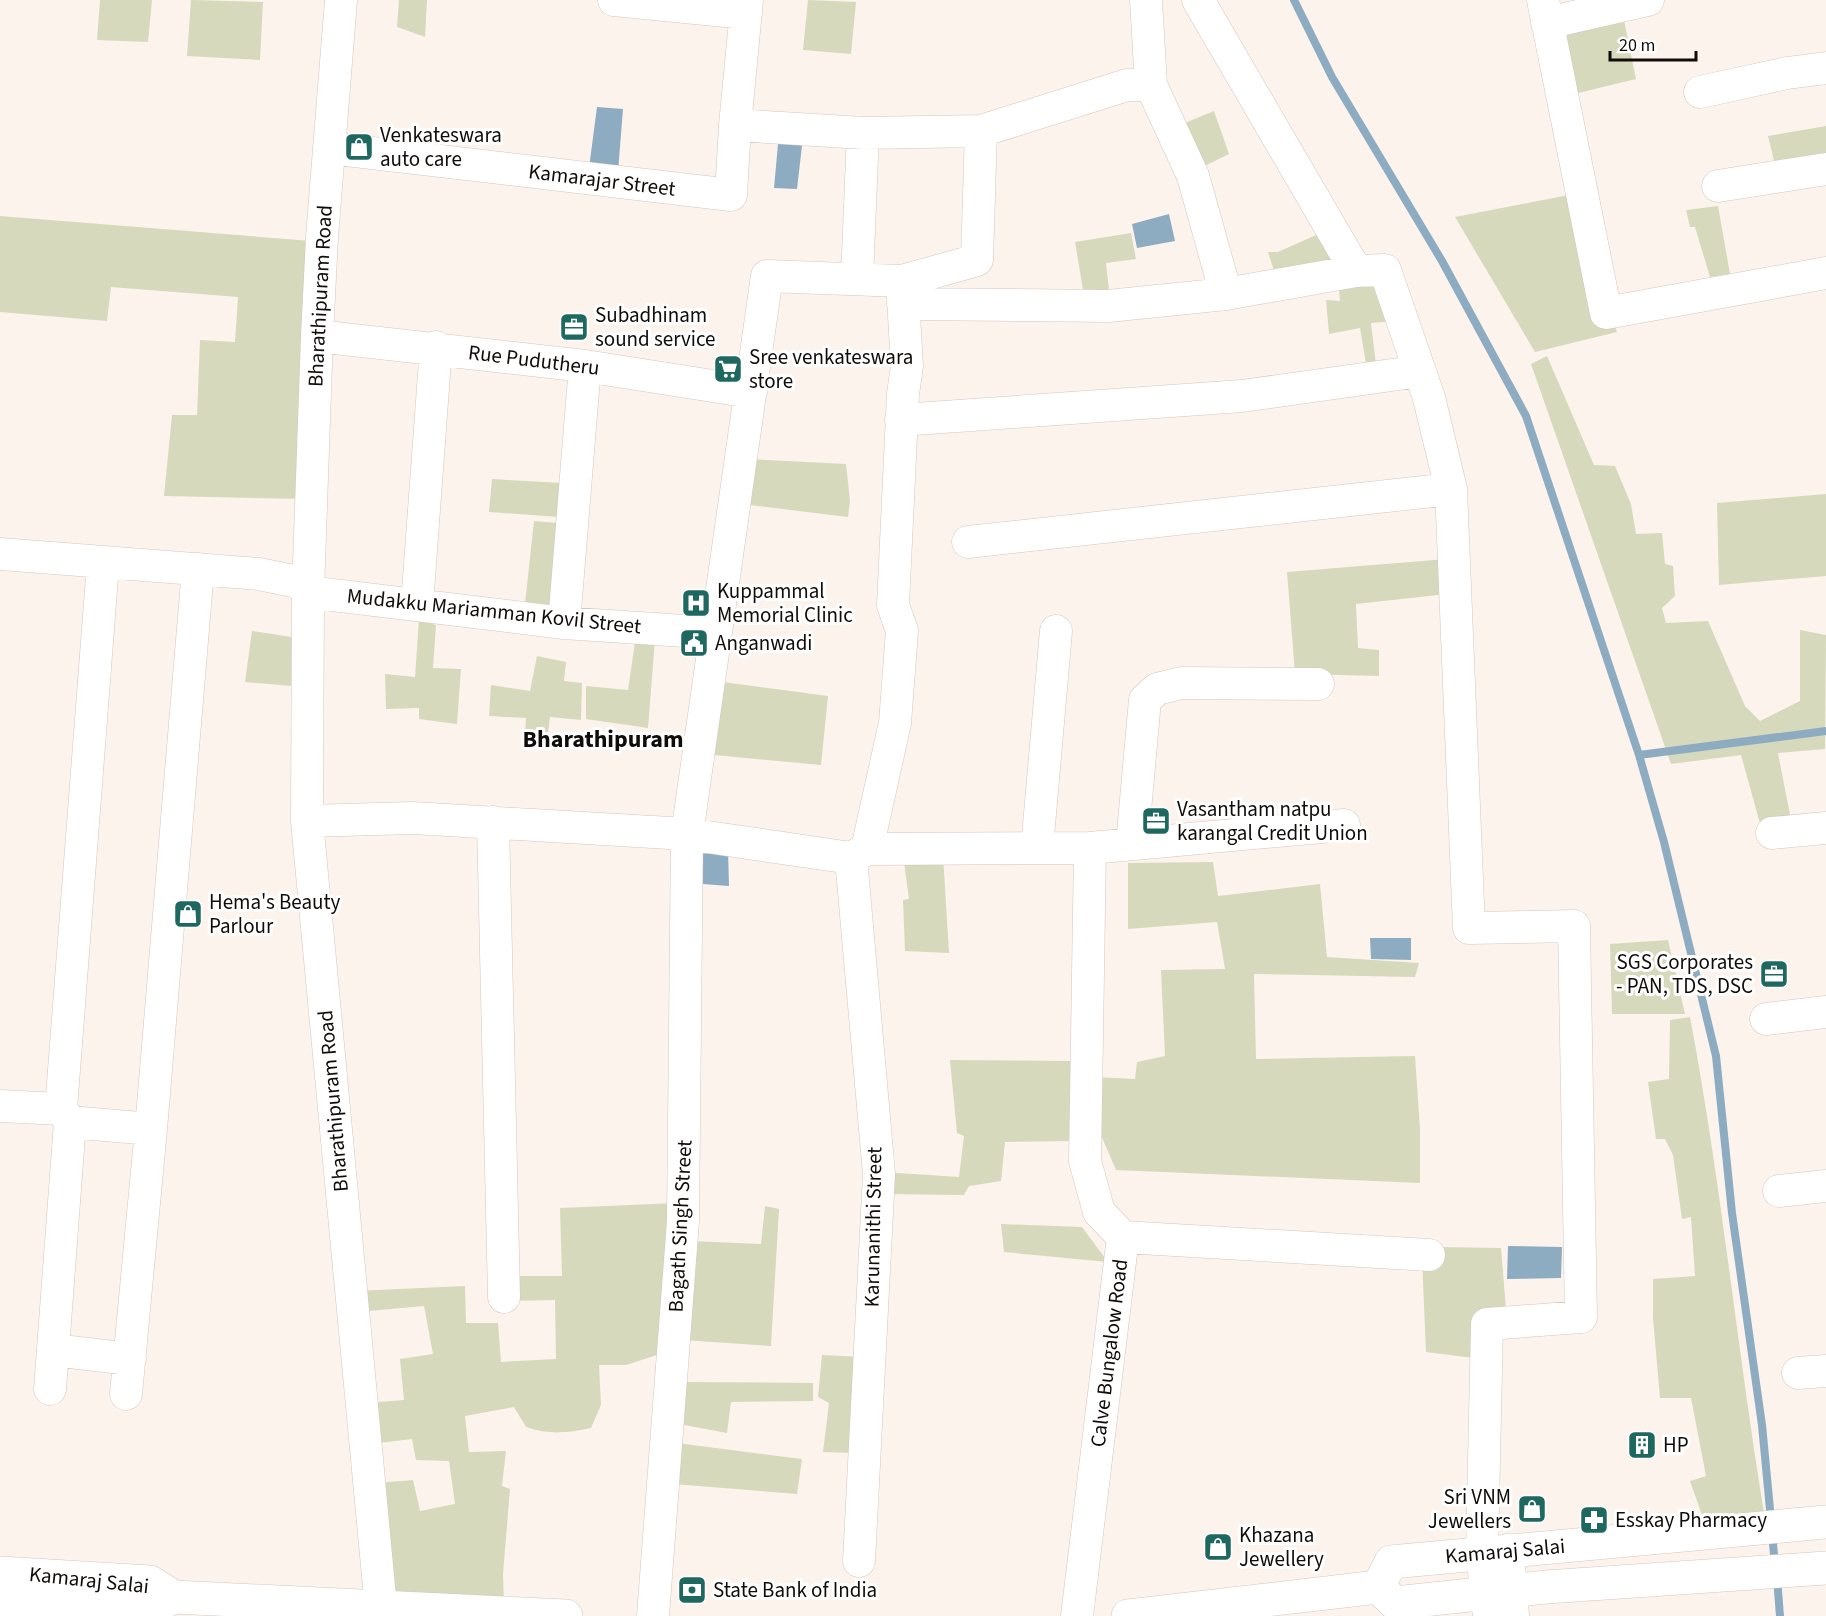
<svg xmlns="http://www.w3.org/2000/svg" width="1826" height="1616" font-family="'Source Sans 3',sans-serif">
<rect width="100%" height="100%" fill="#fdf3ed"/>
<!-- green -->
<path fill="#d6d9bc" d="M100,0H152L148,42L97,40Z
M191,0L263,2L260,60L187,56Z
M399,0H427L425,37L397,27Z
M808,0L856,2L851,54L803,50Z
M1624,20L1636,79L1574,94L1555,35Z
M1214,111L1229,154L1194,171L1175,127Z
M1826,126V166L1777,173L1768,136Z
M1574,194L1617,332L1535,352L1455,217Z
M1718,206L1730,274L1710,277L1695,227H1690L1686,210Z
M0,216L311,241L304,499L164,496L172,415H197L200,340L235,342L238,297L111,287L107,321L0,312Z
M1325,231L1348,266L1276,277L1268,252H1278Z
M1131,233L1136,259L1106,263L1109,290H1083L1075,242Z
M1382,273L1394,321L1371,323L1377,373L1368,376L1360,328L1329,334L1326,300L1340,301L1338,278Z
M1547,356L1594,465L1615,466L1631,504L1636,534L1662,533L1665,564L1673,566L1675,596L1662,608L1666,623L1708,621L1745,706L1760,721L1800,701V630L1826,635L1825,749L1778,753L1791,820L1761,827L1741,755L1671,764L1531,364Z
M748,459L846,464L850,501L848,517L742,504Z
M492,479L562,483L559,517L489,512Z
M1826,494V576L1719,585L1717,503Z
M534,521L568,524L561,619L524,613Z
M1447,559V594L1356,604L1358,648L1379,650V676L1295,674L1287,572Z
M419,619L436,625L433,668L461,669L457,724L419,719V708L386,709L385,674L415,677Z
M252,631L298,638L292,686L245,682Z
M636,635L655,639L648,728L586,719V686L628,690Z
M537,656L566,662L564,681L582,683L581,720L550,717L546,750L524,748L526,718L489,716L491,685L530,691Z
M715,681L828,696L821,765L704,754Z
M903,855H943L949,953L905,951L903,900L909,899Z
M1213,862L1218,896L1320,884L1327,957L1419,963L1415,977L1254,974L1256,1059L1415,1056L1420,1129V1183L1116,1170L1097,1126L1093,1077L1135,1079L1137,1062L1165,1056L1161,970L1225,969L1217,922L1128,929V863Z
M1668,940L1685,1014H1612L1610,944Z
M1690,1017C1721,1181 1737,1348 1764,1513L1703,1518L1690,1481L1706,1476L1691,1398H1660L1653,1318V1279L1695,1276L1691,1217L1682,1219L1673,1155L1665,1139H1656L1648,1082L1669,1079L1670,1020Z
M950,1060L1073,1061L1077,1141L1005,1142L1001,1181L969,1186L964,1195L882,1194V1172L959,1177L964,1136L957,1133Z
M677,1203L666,1352L626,1365H599L601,1405L591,1428C568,1433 549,1435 526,1427L514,1407L465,1416L469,1452L506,1451L502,1486L510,1489L503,1574L504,1606L388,1603L376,1483L413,1480L420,1511L455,1504L449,1461L416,1460L412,1439L370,1444L366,1403L404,1400L400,1359L433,1354L424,1306L357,1312L355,1291L465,1286L466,1323H498L501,1362L556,1359L555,1300L505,1301V1276H562L560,1208Z
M765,1206L779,1209L771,1346L683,1340L690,1241L761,1244Z
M1001,1224L1082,1227L1108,1262L1004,1252Z
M1436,1247L1501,1248L1506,1309L1482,1359L1426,1352L1422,1258Z
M822,1355L863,1357L853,1453L823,1452L829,1403L818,1397Z
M683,1382L813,1383V1401L731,1402L727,1433L679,1424Z
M677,1443L802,1459L797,1494L673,1484Z"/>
<!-- water -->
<path fill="#8dacc1" d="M597,107L623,109L618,172L589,168Z
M779,133L803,137L797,189L774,188Z
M1169,214L1175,241L1137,248L1132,224Z
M690,841L728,849L729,886L689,883Z
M1370,938H1411V960L1371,959Z
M1508,1246L1562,1247L1561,1278L1507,1279Z"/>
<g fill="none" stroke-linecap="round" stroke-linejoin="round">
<!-- stream -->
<path stroke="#8dacc1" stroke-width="8" d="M1294,0L1332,77L1442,261L1526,416L1639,755L1664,842L1716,1056L1732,1213L1762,1425L1771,1520
M1639,755L1826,731
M1772,1533L1775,1565
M1777,1578L1780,1616"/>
<!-- minor casing -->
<g stroke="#d3c6bf" stroke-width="33">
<path id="minor" d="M341,0L322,237L317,336L308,592L307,821L381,1608
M614,0L746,13
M1146,0L1151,85
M1198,0L1356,271
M1543,0L1606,313L1826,273
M1547,23L1648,0
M1700,92L1787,73L1826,68
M735,125L863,133L981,131L1127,85H1151L1193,176L1226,294
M329,148L731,195L735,125L747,0
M1718,186L1826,169
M857,279L863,133
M903,304L1108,306L1226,294L1356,271L1385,270L1429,398L1451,489L1469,928L1574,926L1581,1317L1487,1324L1482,1553L1489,1616
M317,336L585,366L751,392
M901,420L1242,396L1420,371
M968,542L1451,489
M0,554L259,574L298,582L308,592
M308,592L564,623L715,633
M417,605L436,347
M564,623L585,366
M307,821L413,818L687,834L851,858L867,849L1090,848L1344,825
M493,822L504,1297
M1772,833L1826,828
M1132,844L1145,700L1157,689L1181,683L1318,684
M1037,848L1056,631
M867,849L895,723L902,631L893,605L903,394L907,366L902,281L977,260L981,131
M851,858L879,1174L859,1561
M1766,1019L1826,1012
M0,1106L61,1109
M70,1122L151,1129
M1779,1191L1826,1186
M1123,1237L1429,1255
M53,1350L130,1359
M1798,1373L1826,1371
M50,1389L70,1122L61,1109L103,564
M126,1394L151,1129L198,569
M1508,1550L1513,1616
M653,1616L683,1221L687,834L767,276L902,281
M1077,1616L1123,1237L1099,1212L1085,1161L1090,848"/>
</g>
<!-- major casing -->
<g stroke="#d3c6bf" stroke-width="34">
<path id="major" d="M0,1573L150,1582L174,1597
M1378,1587L1391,1562L1826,1522
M0,1603L145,1611L174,1597L566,1616
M1128,1616L1378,1587L1395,1603L1546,1587L1826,1568"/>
</g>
<!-- minor -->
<use href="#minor" stroke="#fff" stroke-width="32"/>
<!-- major -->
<use href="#major" stroke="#fff" stroke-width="33"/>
</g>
<!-- icons -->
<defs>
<g id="shop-square" transform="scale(1.5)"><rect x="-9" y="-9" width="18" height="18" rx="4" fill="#1f685f" stroke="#fff"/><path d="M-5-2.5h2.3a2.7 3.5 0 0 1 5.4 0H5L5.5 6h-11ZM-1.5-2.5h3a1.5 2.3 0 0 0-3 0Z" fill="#fff"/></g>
<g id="office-square" transform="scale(1.5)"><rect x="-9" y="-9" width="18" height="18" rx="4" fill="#1f685f" stroke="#fff"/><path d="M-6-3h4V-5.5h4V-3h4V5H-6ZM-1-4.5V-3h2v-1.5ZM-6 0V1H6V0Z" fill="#fff"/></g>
<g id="supermarket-square" transform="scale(1.5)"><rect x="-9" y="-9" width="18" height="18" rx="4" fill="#1f685f" stroke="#fff"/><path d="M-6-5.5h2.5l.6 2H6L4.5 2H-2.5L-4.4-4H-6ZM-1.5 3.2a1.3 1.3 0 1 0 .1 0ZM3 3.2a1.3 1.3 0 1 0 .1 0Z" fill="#fff"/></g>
<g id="hospital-square" transform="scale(1.5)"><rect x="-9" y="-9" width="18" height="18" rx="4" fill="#1f685f" stroke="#fff"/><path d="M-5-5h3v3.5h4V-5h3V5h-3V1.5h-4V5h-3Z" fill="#fff"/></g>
<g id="civic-square" transform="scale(1.5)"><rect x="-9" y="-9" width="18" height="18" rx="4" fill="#1f685f" stroke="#fff"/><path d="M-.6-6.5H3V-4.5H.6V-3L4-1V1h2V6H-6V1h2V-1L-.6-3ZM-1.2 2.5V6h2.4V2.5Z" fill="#fff"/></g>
<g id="building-square" transform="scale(1.5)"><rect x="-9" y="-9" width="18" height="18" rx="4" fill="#1f685f" stroke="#fff"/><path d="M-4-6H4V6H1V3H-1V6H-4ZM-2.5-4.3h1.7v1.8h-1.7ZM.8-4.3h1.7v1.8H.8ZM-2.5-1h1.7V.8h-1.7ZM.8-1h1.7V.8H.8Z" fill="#fff"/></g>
<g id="pharmacy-square" transform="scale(1.5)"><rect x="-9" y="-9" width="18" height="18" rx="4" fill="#1f685f" stroke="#fff"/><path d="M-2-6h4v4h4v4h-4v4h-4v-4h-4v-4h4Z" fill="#fff"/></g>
<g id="bank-square" transform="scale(1.5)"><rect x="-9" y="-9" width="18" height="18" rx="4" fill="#1f685f" stroke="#fff"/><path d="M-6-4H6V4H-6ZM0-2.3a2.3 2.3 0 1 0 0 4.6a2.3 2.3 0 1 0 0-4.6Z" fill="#fff"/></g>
</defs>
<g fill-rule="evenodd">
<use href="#shop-square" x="359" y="147"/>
<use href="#office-square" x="574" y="327"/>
<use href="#supermarket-square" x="728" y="369"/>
<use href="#hospital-square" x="696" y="603"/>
<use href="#civic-square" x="694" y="643"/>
<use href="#office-square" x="1156" y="821"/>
<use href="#shop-square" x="188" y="914"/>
<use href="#office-square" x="1774" y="974"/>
<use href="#building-square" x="1642" y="1445"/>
<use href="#shop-square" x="1532" y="1509"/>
<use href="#pharmacy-square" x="1594" y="1520"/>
<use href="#shop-square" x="1218" y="1547"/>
<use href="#bank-square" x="692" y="1590"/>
</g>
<g text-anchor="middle" stroke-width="6" stroke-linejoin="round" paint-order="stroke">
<!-- poi labels -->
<g font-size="21" fill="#100c0a" stroke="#fff" text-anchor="start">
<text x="380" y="142">Venkateswara<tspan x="380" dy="24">auto care</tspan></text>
<text x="595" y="322">Subadhinam<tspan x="595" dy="24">sound service</tspan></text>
<text x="749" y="364">Sree venkateswara<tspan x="749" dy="24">store</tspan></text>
<text x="717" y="598">Kuppammal<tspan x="717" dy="24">Memorial Clinic</tspan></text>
<text x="715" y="650">Anganwadi</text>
<text x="1177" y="816">Vasantham natpu<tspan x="1177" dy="24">karangal Credit Union</tspan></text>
<text x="209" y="909">Hema's Beauty<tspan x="209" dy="24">Parlour</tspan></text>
<text x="1753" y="969" text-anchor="end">SGS Corporates<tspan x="1753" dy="24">- PAN, TDS, DSC</tspan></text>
<text x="1663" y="1452">HP</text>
<text x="1511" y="1504" text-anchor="end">Sri VNM<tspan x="1511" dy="24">Jewellers</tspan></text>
<text x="1615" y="1527">Esskay Pharmacy</text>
<text x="1239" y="1542">Khazana<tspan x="1239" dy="24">Jewellery</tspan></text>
<text x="713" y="1597">State Bank of India</text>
</g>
<!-- street labels -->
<g font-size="21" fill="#100c0a" stroke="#fff">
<text transform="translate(602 180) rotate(7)" y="7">Kamarajar Street</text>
<text transform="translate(320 296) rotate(-87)" y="7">Bharathipuram Road</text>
<text transform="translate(534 360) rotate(7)" y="7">Rue Pudutheru</text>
<text transform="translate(494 611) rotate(6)" y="7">Mudakku Mariamman Kovil Street</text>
<text transform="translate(333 1101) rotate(-95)" y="7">Bharathipuram Road</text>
<text transform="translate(680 1226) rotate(-87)" y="7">Bagath Singh Street</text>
<text transform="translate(873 1227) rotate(-89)" y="7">Karunanithi Street</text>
<text transform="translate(1109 1353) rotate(-83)" y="7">Calve Bungalow Road</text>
<text transform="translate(1505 1551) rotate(-5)" y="7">Kamaraj Salai</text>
<text transform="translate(89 1580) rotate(6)" y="7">Kamaraj Salai</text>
</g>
<!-- quarter labels -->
<g font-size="24" font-weight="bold" fill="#100c0a" stroke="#fff">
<text x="603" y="747">Bharathipuram</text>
</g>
</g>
<!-- scale -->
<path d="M1610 51v9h86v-9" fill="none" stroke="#100c0a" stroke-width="3"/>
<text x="1619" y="51" font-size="18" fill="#100c0a" stroke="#ffffff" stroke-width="4.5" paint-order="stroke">20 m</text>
</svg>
